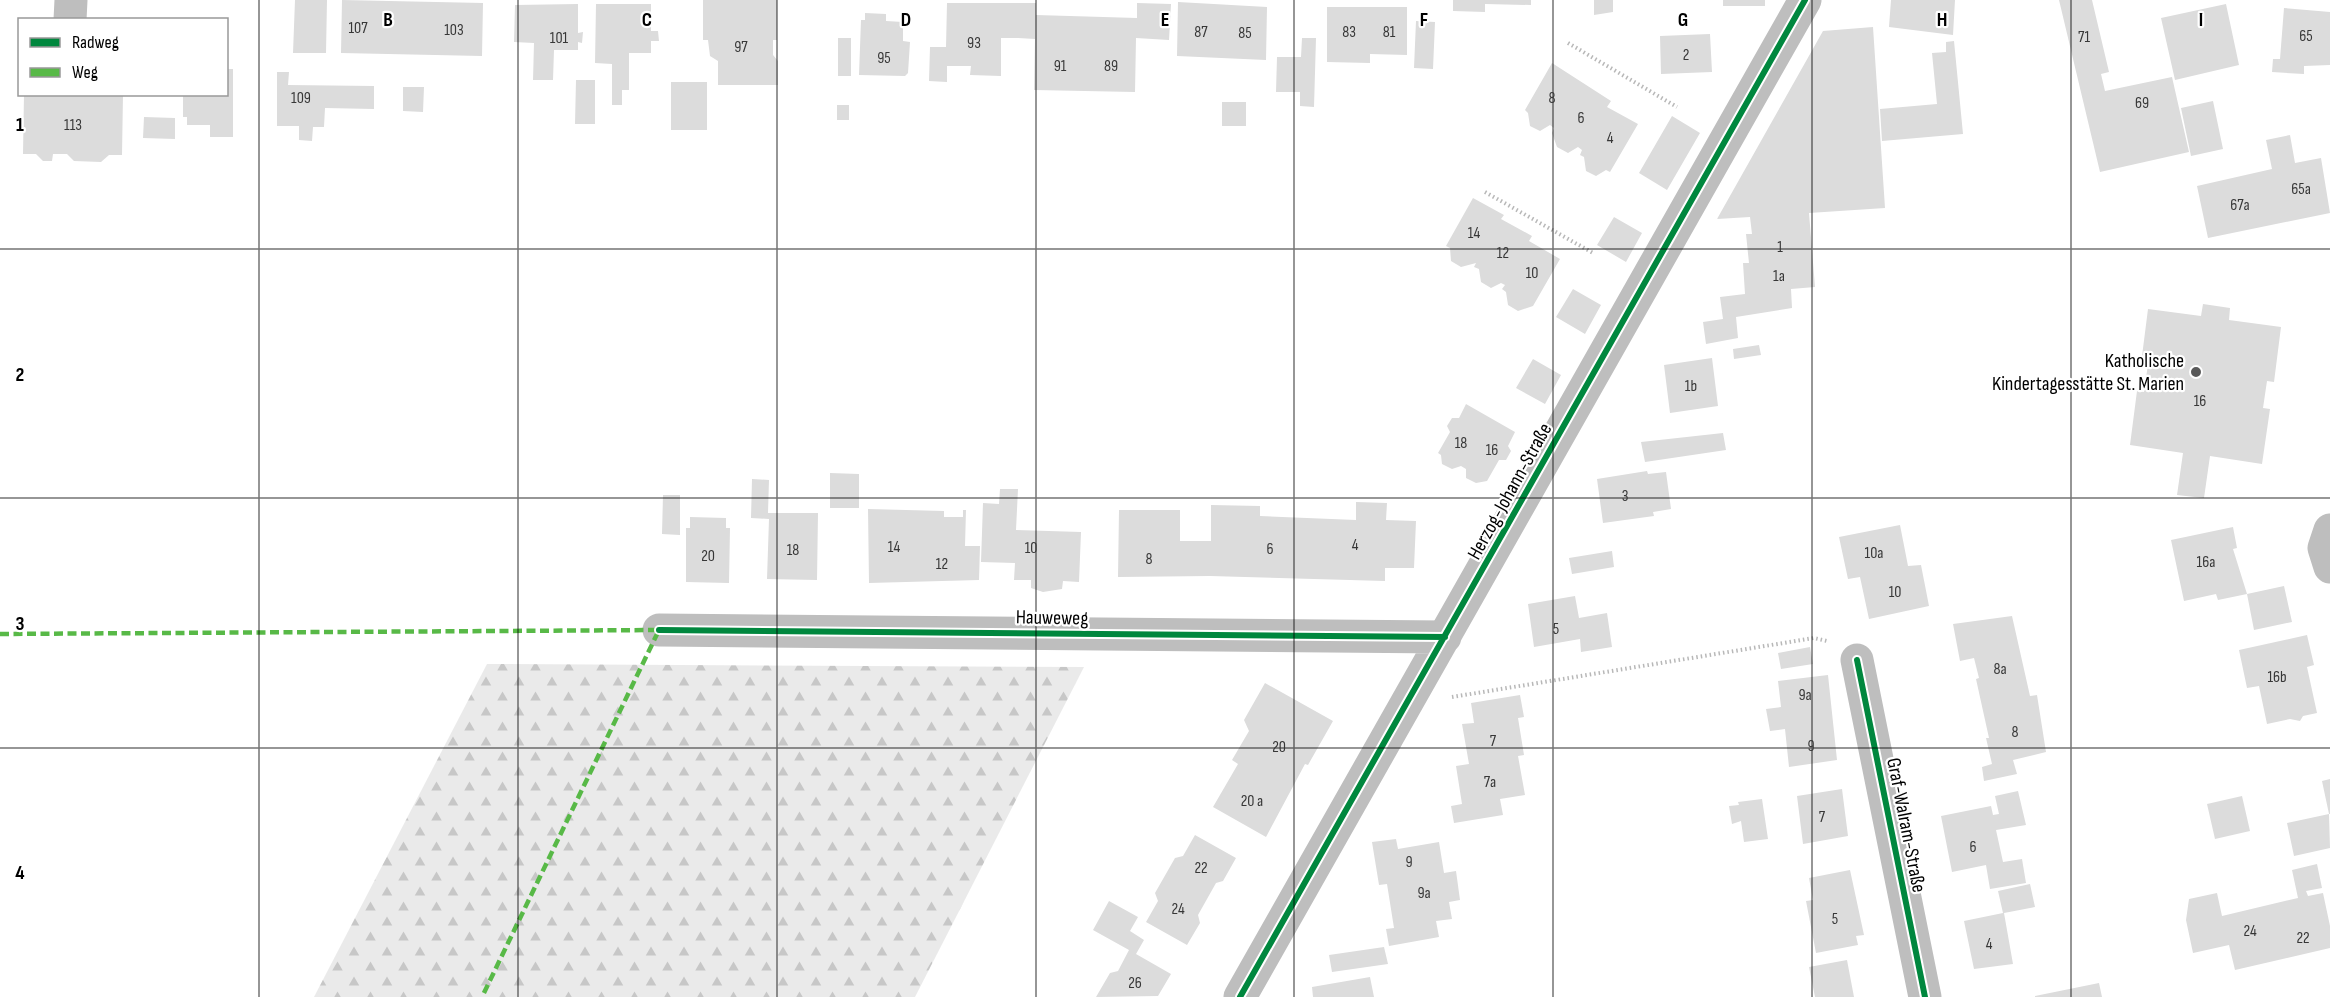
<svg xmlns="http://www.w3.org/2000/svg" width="2330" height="997" font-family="'Sofia Sans Condensed',sans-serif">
<defs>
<pattern id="forest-firs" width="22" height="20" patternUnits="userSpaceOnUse" patternTransform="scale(1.5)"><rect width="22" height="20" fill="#eaeaea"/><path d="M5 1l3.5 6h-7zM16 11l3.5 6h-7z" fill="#c7c7c7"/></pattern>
</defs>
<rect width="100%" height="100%" fill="#fff"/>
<!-- forest -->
<path fill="url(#forest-firs)" d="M487,664L1084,667L915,997H314Z"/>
<!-- building -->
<path fill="#dcdcdc" d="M295,0H327L326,53H293Z
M342,0L483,3L482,56L341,53Z
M703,0H777V40H773V55L778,61V85H718V61L710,56L708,40H703Z
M1453,0H1531V5L1485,4V12L1453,11Z
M1594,0H1613V12L1594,15Z
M1723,0H1765V6H1723Z
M1891,0H1955L1953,35L1889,27Z
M2059,0H2092L2109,72L2101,74L2105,91L2172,77L2189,152L2100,172Z
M1178,2L1267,7L1266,60L1177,56Z
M947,3H1036V15L1137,18V3L1171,4L1169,40L1136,38L1135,92L1034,90L1035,39L1018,38H1001V76L970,75L971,66H947V82L929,81L930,47H946Z
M578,4V33L583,32L582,43L578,42V50H554L553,80H533L534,43L514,42L515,5Z
M596,4H651V31H658L659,41H651V53H629V90H622V105H612V64L595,63Z
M2226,4L2239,65L2175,80L2161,18Z
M1327,7H1407V55L1370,54V63L1327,62Z
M2284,8L2330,12V65L2304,66V74L2272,72L2273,59H2280Z
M865,13L886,14V21L903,22V41L910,42L908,73L905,76L859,75L861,20H865Z
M1416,21L1435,22L1433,69L1414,68Z
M1873,27L1885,208L1809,213L1815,287L1791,289L1792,308L1736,317L1738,338L1706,344L1703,322L1723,319L1720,297L1745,294L1743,263H1749L1746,234H1752L1750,217L1717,219L1823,31Z
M1710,34L1712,72L1661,74L1660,36Z
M838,38H851V76H838Z
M1302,38H1316L1314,107L1300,106V92H1276L1277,57H1301Z
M1954,41L1963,134L1882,141L1880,109L1937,104L1932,53L1946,52V42Z
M1552,63L1611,101L1607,107L1638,124L1610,172L1606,170L1596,176L1586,171L1584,157L1580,155L1582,150L1578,147L1568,153L1557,147L1552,133L1554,128L1550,125L1540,131L1530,126L1528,113L1525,110Z
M226,69H233V137H210V125H187V117H183V94H226Z
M277,72H289L288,85L374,86V109L325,108L324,127H313L312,141L299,140V126H277Z
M576,80H595V124H575Z
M671,82H707V130H671Z
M403,87H424L423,112L403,111Z
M24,94H123L122,155H109L101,162L74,161L67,154H53L52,161H43L36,154H23Z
M2213,101L2223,149L2191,156L2181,108Z
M1222,102H1246V126H1222Z
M837,105H849V120H837Z
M1672,116L1700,133L1667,190L1639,173Z
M144,117L175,118V139L143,138Z
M2290,135L2295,163L2321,158L2330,213L2208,238L2197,186L2272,169L2266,140Z
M1473,198L1504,215L1501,219L1532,236L1529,241L1560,259L1533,306L1518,311L1508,305L1506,292L1502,289L1505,285L1501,283L1491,288L1481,282L1479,269L1474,267L1476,263L1461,267L1451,261L1450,248L1446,246Z
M1614,217L1642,233L1626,262L1597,245Z
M1573,289L1601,305L1585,334L1556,317Z
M2203,304L2230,308L2229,320L2281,327L2274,382L2267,381L2263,408L2270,409L2262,464L2210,456L2204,498L2177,495L2183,453L2130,445L2137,391L2144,392L2148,364H2141L2148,309L2201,316Z
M1759,345L1761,355L1734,359L1733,349Z
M1712,358L1718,406L1670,413L1664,365Z
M1533,359L1561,375L1545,404L1516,388Z
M1466,404L1515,432L1508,446L1511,451L1506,460H1499L1487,481L1476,483L1466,478V469L1461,466L1452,469L1442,464L1441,455L1438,453L1450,432L1447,426L1452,418H1459Z
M1723,433L1726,450L1645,462L1641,442Z
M1647,471L1648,474L1666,472L1671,509L1653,512L1654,516L1603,523L1597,479Z
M830,473L859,474V508H830Z
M752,479L769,480L768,513H818L817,580L767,579L769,519L751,518Z
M1000,489H1018L1016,530L1081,532L1079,582L1063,581L1062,589L1043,592L1031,588V580H1014L1015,563L981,562L983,503L999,504Z
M663,495H680V535L662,534Z
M1356,502L1387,503L1386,520L1416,521L1414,568H1385V581L1210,576L1118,577L1119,510H1180V541H1211V505L1260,506V516L1356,520Z
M868,509L944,511V517H963V510H966L965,546H980L979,580L869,583Z
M690,517L726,518V528H730L729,583L686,582V528H690Z
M1900,525L1908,566L1921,565L1929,606L1869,619L1860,577L1848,579L1839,537Z
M2233,527L2237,548L2233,549L2247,594L2284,586L2292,622L2254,630L2247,594L2218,600L2216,594L2184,601L2171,540Z
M1612,551L1614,567L1572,574L1569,558Z
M1575,596L1579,618L1607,613L1612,647L1581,652L1580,639L1534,647L1528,604Z
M2012,616L2030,696L2037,695L2046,752L2013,760L2017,774L1984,781L1982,767L1992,764L1986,738H1989L1976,679L1979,678L1974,658L1960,661L1953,624Z
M2307,635L2314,665L2307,667L2317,713L2303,716L2300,721L2290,719L2267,724L2259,686L2247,688L2239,650Z
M1810,647L1813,664L1781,669L1778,653Z
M1828,675L1837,760L1789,767L1785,729L1770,731L1766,709L1781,707L1778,681Z
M1265,683L1333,721L1308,765L1305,764L1266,837L1213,807L1238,764L1232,760L1249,731L1244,720Z
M1520,695L1524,717L1518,718L1524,755L1518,756L1525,795L1500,799L1503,815L1454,823L1451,806L1462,804L1456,766L1469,764L1462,724L1474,723L1471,703Z
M2330,779V814H2329L2322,781Z
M1842,789L1848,836L1803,844L1797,796Z
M2018,791L2026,825L1996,830L2003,862L2022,859L2026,883L1990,889L1986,865L1952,872L1941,816L1991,806L1993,815L1999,814L1995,796Z
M2242,796L2250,831L2215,839L2207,804Z
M1762,799L1768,839L1744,842L1741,821L1732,824L1729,806L1739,805L1738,802Z
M2329,814L2330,848L2294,856L2287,823Z
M1195,835L1236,858L1223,881L1216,883L1198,915L1200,923L1187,945L1146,922L1158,901L1155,893L1175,858L1183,856Z
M1396,839L1398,849L1439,842L1444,873L1456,871L1460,900L1449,902L1452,919L1436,921L1439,937L1389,946L1386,929L1394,928L1387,884L1379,885L1372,842Z
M2317,864L2322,888L2306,891L2308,896L2323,893L2330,926V948L2235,970L2229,945L2193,953L2186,920L2189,899L2217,893L2222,916L2298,898L2292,870Z
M1850,870L1864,935L1856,936L1858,945L1816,953L1806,901L1813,900L1809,878Z
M2030,884L2035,907L2004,913L2013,964L1974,969L1964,921L2003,913L1998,891Z
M1109,901L1138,917L1130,931L1144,940L1136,954L1171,974L1158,996L1096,997L1110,973L1118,971L1129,950L1093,930Z
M1384,947L1388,964L1332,972L1329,955Z
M1847,960L1854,997H1815L1809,967Z
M1370,977L1374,997H1313L1312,987Z
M2099,983L2102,997H2035V996Z"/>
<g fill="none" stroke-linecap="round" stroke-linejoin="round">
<!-- path -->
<path stroke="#b8b8b8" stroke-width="4" stroke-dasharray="1.5 3" stroke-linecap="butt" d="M1568,43L1677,107
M1485,192L1593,253
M1452,697L1814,638L1827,641"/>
<!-- minor -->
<path stroke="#bebebe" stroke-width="33" d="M70,20L71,0
M2330,530L2324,548L2330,567
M659,630L1445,637
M1857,660L1925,997
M1240,997L1805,0"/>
<!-- quiet -->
<path stroke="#58b947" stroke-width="4.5" stroke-dasharray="9 4.5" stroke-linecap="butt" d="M0,634L659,630L482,997"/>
<!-- cycleway casing -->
<g stroke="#fff" stroke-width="10">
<path id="cycleway" d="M659,630L1445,637
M1857,660L1925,997
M1240,997L1805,0"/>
</g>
<!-- cycleway -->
<use href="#cycleway" stroke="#00873e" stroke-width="6"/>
</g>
<!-- grid -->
<path fill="none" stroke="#000" stroke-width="1.5" stroke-opacity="0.55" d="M259,0V997M518,0V997M777,0V997M1036,0V997M1294,0V997M1553,0V997M1812,0V997M2071,0V997M0,249H2330M0,498H2330M0,748H2330"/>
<!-- markers -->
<circle fill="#595959" stroke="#fff" stroke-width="2" cx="2196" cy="372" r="6"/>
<g text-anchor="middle" stroke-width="4.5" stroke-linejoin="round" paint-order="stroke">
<!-- number labels -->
<g font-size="16" fill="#373737">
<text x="358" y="33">107</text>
<text x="454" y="35">103</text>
<text x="1201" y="37">87</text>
<text x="1349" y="37">83</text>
<text x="1389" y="37">81</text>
<text x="1245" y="38">85</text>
<text x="2306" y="41">65</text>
<text x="2084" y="42">71</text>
<text x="559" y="43">101</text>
<text x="974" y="48">93</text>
<text x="741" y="52">97</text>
<text x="1686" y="60">2</text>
<text x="884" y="63">95</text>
<text x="1060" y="71">91</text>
<text x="1111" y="71">89</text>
<text x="301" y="103">109</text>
<text x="1552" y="103">8</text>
<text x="2142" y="108">69</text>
<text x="1581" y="123">6</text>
<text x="73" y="130">113</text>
<text x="1610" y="143">4</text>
<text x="2301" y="194">65a</text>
<text x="2240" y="210">67a</text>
<text x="1474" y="238">14</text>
<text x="1780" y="252">1</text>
<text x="1503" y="258">12</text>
<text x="1532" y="278">10</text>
<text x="1779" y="281">1a</text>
<text x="1691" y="391">1b</text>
<text x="2200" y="406">16</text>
<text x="1461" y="448">18</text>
<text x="1492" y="455">16</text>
<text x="1625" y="501">3</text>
<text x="1355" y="550">4</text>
<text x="894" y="552">14</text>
<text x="1031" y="553">10</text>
<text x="1270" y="554">6</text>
<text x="793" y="555">18</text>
<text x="1874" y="558">10a</text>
<text x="708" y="561">20</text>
<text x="1149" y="564">8</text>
<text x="2206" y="567">16a</text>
<text x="942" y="569">12</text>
<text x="1895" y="597">10</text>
<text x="1556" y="634">5</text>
<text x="2000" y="674">8a</text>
<text x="2277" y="682">16b</text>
<text x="1805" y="700">9a</text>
<text x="2015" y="737">8</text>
<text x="1493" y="746">7</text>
<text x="1811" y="751">9</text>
<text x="1279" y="752">20</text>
<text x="1490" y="787">7a</text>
<text x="1252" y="806">20 a</text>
<text x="1822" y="822">7</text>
<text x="1973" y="852">6</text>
<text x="1409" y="867">9</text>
<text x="1201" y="873">22</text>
<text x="1424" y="898">9a</text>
<text x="1178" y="914">24</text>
<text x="1835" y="924">5</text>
<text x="2250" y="936">24</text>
<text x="2303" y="943">22</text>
<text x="1989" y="949">4</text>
<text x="1135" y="988">26</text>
</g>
<!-- poi labels -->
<g font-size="20" fill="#000" stroke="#fff" text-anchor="end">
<text x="2184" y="367">Katholische<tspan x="2184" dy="23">Kindertagesstätte St. Marien</tspan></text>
</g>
<!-- street labels -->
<g font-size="20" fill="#000" stroke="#fff">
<text transform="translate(1509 491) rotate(-61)" y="7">Herzog-Johann-Straße</text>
<text transform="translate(1052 617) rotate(1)" y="7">Hauweweg</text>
<text transform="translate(1907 825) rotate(79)" y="7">Graf-Walram-Straße</text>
</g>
</g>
<g font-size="20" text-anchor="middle" font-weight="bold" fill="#000" stroke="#fff" stroke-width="4.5" stroke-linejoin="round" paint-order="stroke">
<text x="388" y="26">B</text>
<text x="647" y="26">C</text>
<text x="906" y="26">D</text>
<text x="1165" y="26">E</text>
<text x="1424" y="26">F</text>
<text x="1683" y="26">G</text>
<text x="1942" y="26">H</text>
<text x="2201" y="26">I</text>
<text x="20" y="131">1</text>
<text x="20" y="381">2</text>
<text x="20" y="630">3</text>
<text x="20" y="879">4</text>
</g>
<!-- legend -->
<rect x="18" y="18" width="210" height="78" fill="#ffffff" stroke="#999999" stroke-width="1.5"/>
<rect x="30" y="38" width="30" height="9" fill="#00873e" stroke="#999999" stroke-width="1.5"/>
<text x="72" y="48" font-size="18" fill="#000000">Radweg</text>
<rect x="30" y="68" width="30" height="9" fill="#58b947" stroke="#999999" stroke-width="1.5"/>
<text x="72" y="78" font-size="18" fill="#000000">Weg</text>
</svg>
